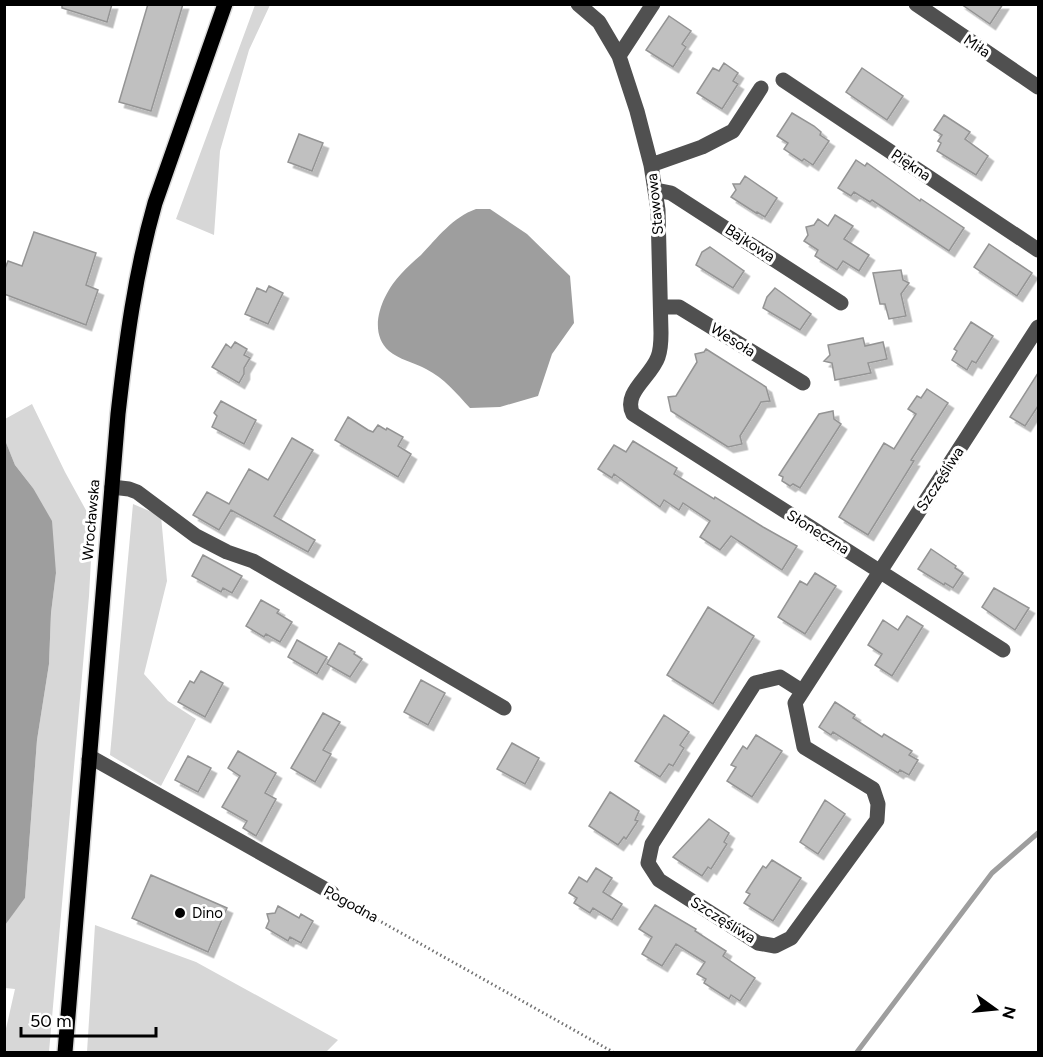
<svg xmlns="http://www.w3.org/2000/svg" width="1043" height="1057" font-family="Figtree,sans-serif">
<defs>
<filter id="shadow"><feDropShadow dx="5.5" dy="5.5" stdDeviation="0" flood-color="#0004"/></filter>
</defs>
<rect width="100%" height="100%" fill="#fff"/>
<!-- green -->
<path fill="#d7d7d7" d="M255,5H270L249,50L220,151L214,235L176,219Z
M32,404L65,472L93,523L89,596L49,1052H5V1033L15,989L5,988L4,925L25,898L37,740L49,664L51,613L56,573L33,488L15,465L5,440V419Z
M133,504L161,516L167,581L144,674L168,701L196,719L161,786L110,755Z
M95,925L196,962L338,1040L326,1052H87Z"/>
<!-- water -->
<path fill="#9e9e9e" d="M476,209H490L527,234L570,276L574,323L552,354L538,396L500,407L470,408C456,393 444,378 426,369C415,363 398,359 389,351C366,330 383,293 401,274C407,267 414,261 421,255C437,238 453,217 476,209Z
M5,440L15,465L33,488L52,521L56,573L51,613L49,664L37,740L25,898L5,925Z"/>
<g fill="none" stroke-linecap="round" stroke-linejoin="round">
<!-- stream -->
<path stroke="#9e9e9e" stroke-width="5" d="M857,1052L992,873L1038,833"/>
</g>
<!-- building -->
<path fill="#c0c0c0" stroke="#949494" stroke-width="1.5" filter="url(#shadow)" d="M62,4H112L107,22L62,8Z
M148,4H183L151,111L119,102Z
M961,4H1003L990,24Z
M669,16L691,31L682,44L686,47L673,67L646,50Z
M724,63L738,73L733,81L738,84L722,109L697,93L713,68L719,71Z
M862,68L903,96L887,120L846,92Z
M792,113L814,126L821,132L820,135L829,141L813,165L804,159L802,161L784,149L788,143L777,136Z
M944,115L970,132L965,139L988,156L976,175L937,151L941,143L938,141L942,135L934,130Z
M299,134L323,143L312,171L288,162Z
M856,160L865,166L867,163L920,201L921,199L964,228L949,251L872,200L870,202L854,192L851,196L838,188Z
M745,176L777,198L765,217L757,212L756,213L731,197L736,190L733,184H740Z
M835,215L853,226L844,239L869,255L859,271L843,261L837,270L815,256L818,250L804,241L808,235L806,227L814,225L818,219L828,226Z
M34,232L96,253L86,285L98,290L86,325L4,294V271L8,261L22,266Z
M989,244L1032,273L1017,296L974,267Z
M710,247L744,271L733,288L696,265L702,252Z
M901,270L903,280L909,283L901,294L906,316L889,319L885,304H880L873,273Z
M269,286L283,293L268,324L245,314L257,288L266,292Z
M775,288L811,314L800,330L763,308L767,297Z
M971,322L993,336L976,363L972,361L967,370L952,360L957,351L954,349Z
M863,338L865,346L883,342L887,359L868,363L871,373L835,380L832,363L824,361L830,355L828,345Z
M235,342L247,349L244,355L250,358L244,368V374L239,383L212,367L226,344L231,348Z
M706,349L766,387L770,401L761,402L757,409L740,436L742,444L728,447L671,411L668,397L676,396L697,362L695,354L704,352Z
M1038,373V406L1025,426L1010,417Z
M927,389L948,403L911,460L914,461L868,535L839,517L884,443L894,449L916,414L908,409L917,396L921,398Z
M221,401L256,420L244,444L212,427L217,416L214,413Z
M833,411L834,419L841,424L800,488L793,484L790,486L782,481L783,477L779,475L819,414Z
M348,417L368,430L373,432L378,425L386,430L387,428L403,437L398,446L411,454L398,477L335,440Z
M292,438L313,450L274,516L315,540L308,552L231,510L219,530L193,515L207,492L229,504L249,469L268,480Z
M633,441L677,468L674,474L714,499L715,497L763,527L797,546L782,570L731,536L720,550L700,537L710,521L683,503L679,510L664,500L660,507L614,474L612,478L598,469L614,445L626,452Z
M931,549L956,566L955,568L963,573L953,588L945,583L944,585L918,569Z
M203,555L242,576L232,593L223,588L221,592L192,576Z
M815,573L836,586L805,634L778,617L800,581L807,585Z
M994,588L1029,608L1015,630L982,607Z
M261,600L279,610L277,613L292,622L280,642L266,634L264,637L246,626Z
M708,607L754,636L713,704L667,675Z
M907,616L923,626L892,676L875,665L882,654L868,645L883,620L898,630Z
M297,640L327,657L317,674L288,657Z
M339,643L355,652L354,654L362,659L350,677L327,664Z
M201,671L223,683L205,717L178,702L190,681L194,683Z
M421,680L445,693L428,725L404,712Z
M835,702L855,715L853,718L882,737L884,734L912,751L909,755L918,760L909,775L900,770L898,773L833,732L831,735L819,727Z
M323,713L340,722L323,750L331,754L315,782L291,768Z
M664,715L689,732L680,745L684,748L673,766L669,764L660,777L635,761Z
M756,735L782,751L752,797L727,781L736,767L731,765L743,746L747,749Z
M512,743L539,758L525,784L497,769Z
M238,751L276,773L265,793L276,799L256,836L243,828L247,821L222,807L240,776L228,768Z
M188,756L211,768L198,792L175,780Z
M610,792L639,811L635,820L638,821L626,839L624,837L618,845L589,826Z
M825,800L845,814L818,854L800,842Z
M709,819L729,833L724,842L727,844L711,869L708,867L702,876L673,857Z
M772,860L801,878L773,921L744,903L750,894L746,892L763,866L766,868Z
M596,868L612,878L603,892L622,904L612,920L593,908L590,913L574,903L577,898L569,893L579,877L587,882Z
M151,875L227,908L208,952L132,918Z
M655,905L696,929L695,931L726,951L723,956L755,978L740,1001L731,995L729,999L704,983L706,979L697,974L705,962L676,944L662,966L642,954L652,937L639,929Z
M278,906L299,918L301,914L313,921L301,943L290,937L288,941L266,928L269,921L267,914L275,913Z"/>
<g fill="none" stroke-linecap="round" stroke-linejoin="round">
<!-- major casing -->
<g stroke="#dbdbdb" stroke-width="18">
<path id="major" d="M65,1052L118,414C126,343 135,273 155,203L225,4"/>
</g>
<!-- path -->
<path stroke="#727272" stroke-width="3" stroke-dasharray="1.5 3" stroke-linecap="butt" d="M346,902L613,1052"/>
<!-- minor -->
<path stroke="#505050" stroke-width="15" d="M578,4L599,22L619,56L637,111L651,165L658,210L661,333C661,340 661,349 658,357C651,377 622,393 633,414L1003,650
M916,4L1038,87
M619,56L653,4
M783,80L1038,250
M651,165L702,147L733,131L761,88
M656,190L671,193L841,303
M661,307H679L803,383
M112,487L129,489L137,492L196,536L227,552L253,561L504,708
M802,691L780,677L755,683L652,844L648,863L659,880L758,943L775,946L791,938L877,820L878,804L873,789L804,747L795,703L1038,327
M89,759H94L332,893"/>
<!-- major -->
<use href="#major" stroke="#000" stroke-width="15"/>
</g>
<!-- markers -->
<circle fill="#000" stroke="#fff" stroke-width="2" cx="180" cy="913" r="6"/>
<g text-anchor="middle" stroke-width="6" stroke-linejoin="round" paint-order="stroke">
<!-- street labels -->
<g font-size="15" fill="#000" stroke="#fff">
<text transform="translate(977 46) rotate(34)" y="5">Miła</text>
<text transform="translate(911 165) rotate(34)" y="5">Piękna</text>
<text transform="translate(655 204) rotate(-96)" y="5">Stawowa</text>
<text transform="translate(750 243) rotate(33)" y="5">Bajkowa</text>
<text transform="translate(733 340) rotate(32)" y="5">Wesoła</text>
<text transform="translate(940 479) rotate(-57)" y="5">Szczęśliwa</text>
<text transform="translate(91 520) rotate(-85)" y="5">Wrocławska</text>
<text transform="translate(818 532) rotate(32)" y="5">Słoneczna</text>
<text transform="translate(351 904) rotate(29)" y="5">Pogodna</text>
<text transform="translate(723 920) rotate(32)" y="5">Szczęśliwa</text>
</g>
<!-- poi labels -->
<g font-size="15" fill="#000" stroke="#fff" text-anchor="start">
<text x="192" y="918">Dino</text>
</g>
</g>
<!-- border -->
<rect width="1043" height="1057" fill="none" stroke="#000000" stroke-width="12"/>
<!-- north arrow -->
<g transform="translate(995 1009) rotate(105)" stroke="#ffffff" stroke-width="4.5" paint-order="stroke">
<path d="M0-4.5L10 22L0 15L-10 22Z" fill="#000000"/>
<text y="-9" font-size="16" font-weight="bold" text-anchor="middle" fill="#000000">N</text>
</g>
<!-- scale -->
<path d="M21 1027v9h135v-9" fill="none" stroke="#000000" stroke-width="3"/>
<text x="30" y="1027" font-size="18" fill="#000000" stroke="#ffffff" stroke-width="4.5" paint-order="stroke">50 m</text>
</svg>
